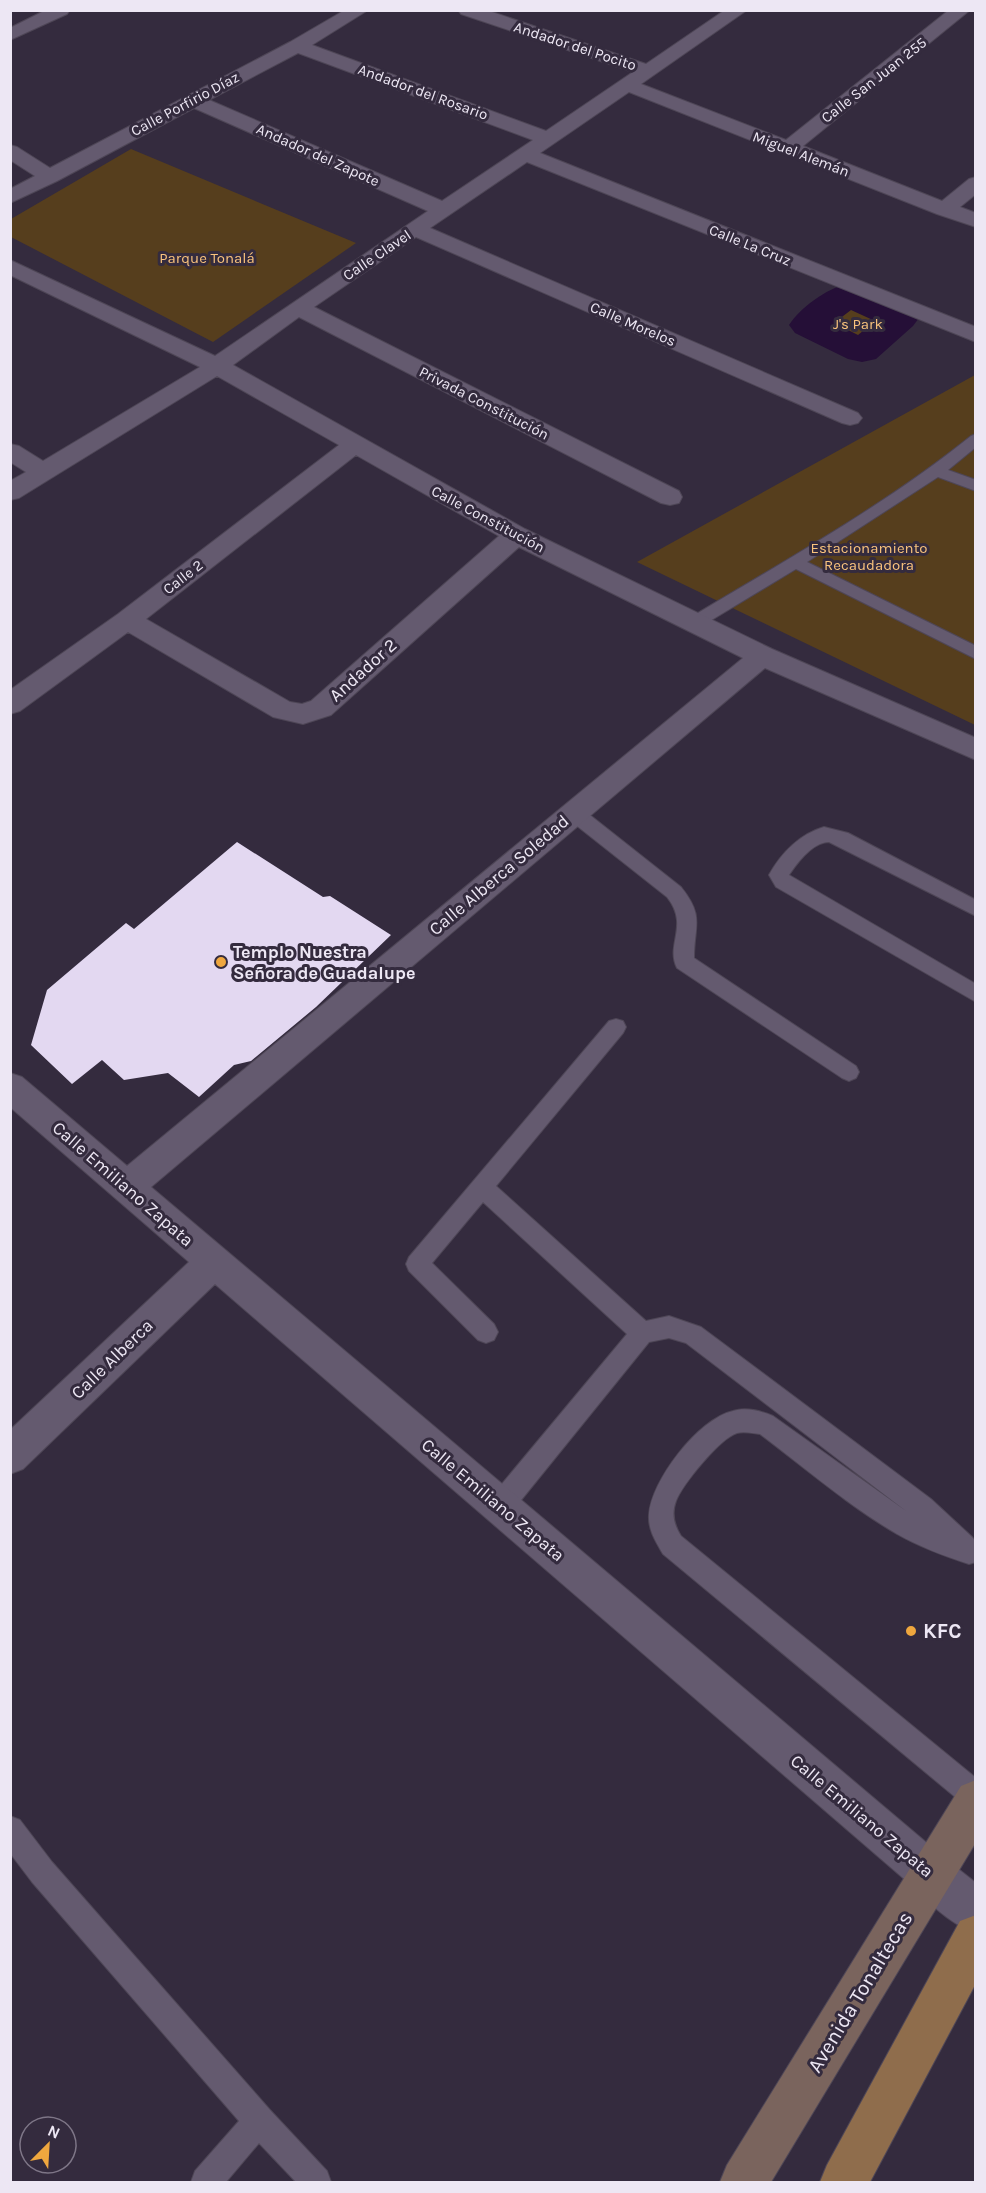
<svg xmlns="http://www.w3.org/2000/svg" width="986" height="2193" font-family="Karla,sans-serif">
<rect width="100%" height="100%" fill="#342b3e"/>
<!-- green -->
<path fill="#563e1d" d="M131,149L356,243L213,342L11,237V219Z
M847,295L900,318L862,351L808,325Z
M975,375V725L637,562Z"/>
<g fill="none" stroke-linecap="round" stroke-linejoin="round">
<!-- canal -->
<path fill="#250f37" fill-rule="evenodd" d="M847,284L913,310L919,318L913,326L876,359L862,362L848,359L795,333L789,325C801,307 826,289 847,284ZM851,310L875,321L858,335L834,323Z"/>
</g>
<!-- building -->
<path fill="#e3d8f1" d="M237,842L323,897L330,896L391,935L316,1007L251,1061L234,1065L199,1097L168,1073L124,1080L102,1060L72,1084L31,1045L47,990L126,923L134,929Z"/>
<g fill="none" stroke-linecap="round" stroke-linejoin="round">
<!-- service casing -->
<g stroke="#4e4656" stroke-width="2">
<path id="service" d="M976,434V447L948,470L976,480V491L938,477L807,562L976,646V659L796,569L700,627H688L686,623L688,619C784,561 884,506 971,436Z
M574,806L581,808L681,887C705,917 694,925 694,958L856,1066L859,1072L856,1078L849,1081L842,1078L677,968C665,944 690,926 667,897L567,818L565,813L567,808Z
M824,827L848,833L976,900V916L829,842C813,842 797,863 789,875L976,984V1002L776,887L769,875C781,853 800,834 824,827Z
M616,1019L623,1021L626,1027L623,1033L496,1186L646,1321L669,1316L701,1327L931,1499L972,1537L976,1542V1562L969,1564C944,1556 920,1547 897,1534C849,1506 805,1468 760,1434C752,1433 744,1431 737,1433C720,1438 682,1485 676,1501C671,1514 674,1525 681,1536L976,1778V1809L966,1806L663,1554C656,1542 648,1530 649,1515C651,1481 698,1419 733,1411C746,1407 761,1411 773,1416L906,1511L686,1343L669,1338L649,1342L509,1515L500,1518L491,1515L488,1506L491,1497L627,1334L483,1202L432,1263L494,1324L498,1332L494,1340L486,1343L478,1340L409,1271L406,1264L409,1257L609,1021Z
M10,1816L20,1820L52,1862L270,2110L327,2171L331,2182H296L259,2143L226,2182H191L195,2171L239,2121L32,1882L10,1853Z"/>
</g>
<!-- minor casing -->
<g stroke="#4e4656" stroke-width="2">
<path id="minor" d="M46,10H70L67,14L10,40V28Z
M345,10H368L312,45L546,131L633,72L461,14L458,10H486L646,64L725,10H747L641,84L786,140L949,10H970L803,146L942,201L969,179L976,177V194L960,207L976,213V227L937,214L629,92L540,153L976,327V342L527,162L430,228L858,413L862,418L858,423L850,425L842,423L416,237L314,307L679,491L682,497L679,503L670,505L661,503L299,317L233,365L525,529L772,649L976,738V760L765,668L151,1187L947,1860L954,1875L947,1890L932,1897L917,1890L215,1284L23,1469L10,1474V1430L189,1262L10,1107V1073L22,1077L127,1166L743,658L519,547L331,715L303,724L273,717L128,632L20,711L10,714V690L118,614L339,445L217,376L53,477L19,498L10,500V481L26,472L10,462V444L19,446L43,461L200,367L10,275V260L215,356L428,211L194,108L57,181L10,203V189L35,176L10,160V145L17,147L50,168L290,42ZM298,53L533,140L442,201L209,100ZM356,455L499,536L311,701L302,704L290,702L146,619Z"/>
</g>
<!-- tertiary casing -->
<g stroke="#4e4656" stroke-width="2">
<path id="tertiary" d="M932,1853L947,1860L976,1883V1934C950,1923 921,1900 910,1875L917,1860Z"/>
</g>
<!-- secondary casing -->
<g stroke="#4e4656" stroke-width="2">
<path id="secondary" d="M976,1780V1842L771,2182H720L727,2165L961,1786Z"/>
</g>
<!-- primary casing -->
<g stroke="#4e4656" stroke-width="2">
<path id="primary" d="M976,1915V1983L870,2182H820L827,2165L960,1921Z"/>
</g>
<!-- service -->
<use href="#service" fill="#645a6f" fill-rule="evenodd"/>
<!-- minor -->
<use href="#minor" fill="#645a6f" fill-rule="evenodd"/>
<!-- tertiary -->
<use href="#tertiary" fill="#645a6f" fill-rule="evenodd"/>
<!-- secondary -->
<use href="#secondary" fill="#7a645d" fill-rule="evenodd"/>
<!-- primary -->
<use href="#primary" fill="#8f6d4c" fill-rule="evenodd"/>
</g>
<!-- markers -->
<g fill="#efa73e" stroke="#342b3e" stroke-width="2">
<circle cx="221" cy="962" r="6"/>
<circle cx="911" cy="1631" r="6"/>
</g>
<g text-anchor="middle" stroke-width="6" stroke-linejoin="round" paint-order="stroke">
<!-- far-street labels -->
<g font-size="15" fill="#ede7f4" stroke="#342b3e">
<text transform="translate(575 46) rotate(18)" y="5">Andador del Pocito</text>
<text transform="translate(874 80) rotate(-38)" y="5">Calle San Juan 255</text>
<text transform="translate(423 92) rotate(20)" y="5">Andador del Rosario</text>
<text transform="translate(185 104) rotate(-28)" y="5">Calle Porfirio Díaz</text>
<text transform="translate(801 154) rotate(21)" y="5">Miguel Alemán</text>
<text transform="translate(318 155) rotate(24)" y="5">Andador del Zapote</text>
<text transform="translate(750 245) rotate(22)" y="5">Calle La Cruz</text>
<text transform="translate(377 255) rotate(-34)" y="5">Calle Clavel</text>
<text transform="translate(633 324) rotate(23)" y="5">Calle Morelos</text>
<text transform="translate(484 403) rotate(27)" y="5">Privada Constitución</text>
<text transform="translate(488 519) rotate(28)" y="5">Calle Constitución</text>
<text transform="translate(183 577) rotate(-38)" y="5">Calle 2</text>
</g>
<!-- far-park labels -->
<g font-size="15" fill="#fac37d" stroke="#342b3e">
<text x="207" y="263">Parque Tonalá</text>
<text x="858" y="329">J's Park</text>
<text x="869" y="553">Estacionamiento<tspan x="869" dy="17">Recaudadora</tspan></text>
</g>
<!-- street labels -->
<g font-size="18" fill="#ede7f4" stroke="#342b3e">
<text transform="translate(363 670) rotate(-42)" y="6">Andador 2</text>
<text transform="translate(499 875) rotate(-40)" y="6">Calle Alberca Soledad</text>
<text transform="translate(123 1184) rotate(41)" y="6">Calle Emiliano Zapata</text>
<text transform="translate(112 1359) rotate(-44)" y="6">Calle Alberca</text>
<text transform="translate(493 1500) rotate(40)" y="6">Calle Emiliano Zapata</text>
<text transform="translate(862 1816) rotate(40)" y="6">Calle Emiliano Zapata</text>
</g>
<!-- poi labels -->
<g font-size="18" font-weight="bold" fill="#ede7f4" stroke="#342b3e" text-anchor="start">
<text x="233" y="958">Templo Nuestra<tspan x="233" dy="21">Señora de Guadalupe</tspan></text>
</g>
<!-- near-poi labels -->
<g font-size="21" font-weight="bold" fill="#ede7f4" stroke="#342b3e" text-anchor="start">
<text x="923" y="1638">KFC</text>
</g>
<!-- near-street labels -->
<g font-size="21" fill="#ede7f4" stroke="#342b3e">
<text transform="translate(860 1992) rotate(-59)" y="7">Avenida Tonaltecas</text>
</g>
</g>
<!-- border -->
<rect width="986" height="2193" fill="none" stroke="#ede7f4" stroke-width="24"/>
<!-- north arrow -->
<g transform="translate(48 2145) rotate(24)"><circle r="28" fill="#342b3e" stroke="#7e7687" stroke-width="1.5"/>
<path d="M0-4.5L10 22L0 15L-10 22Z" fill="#efa73e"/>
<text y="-9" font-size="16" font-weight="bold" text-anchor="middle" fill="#ede7f4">N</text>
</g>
</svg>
